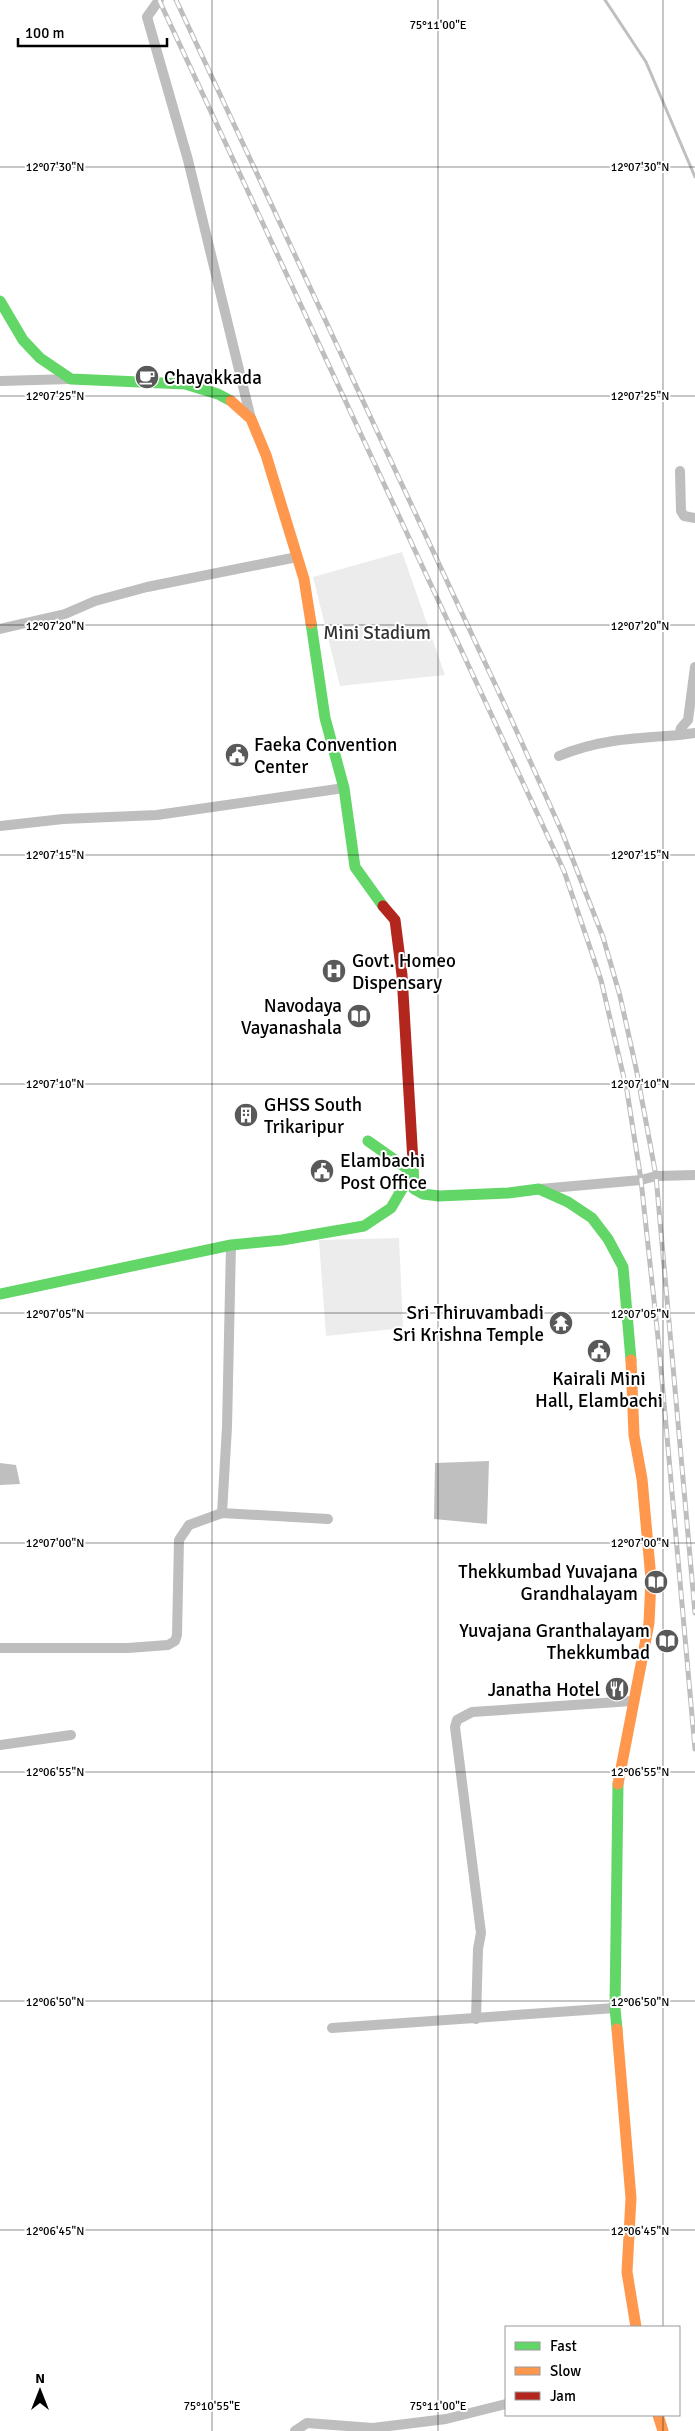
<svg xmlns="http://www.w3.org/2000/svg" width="695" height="2431" font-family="Signika,sans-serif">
<rect width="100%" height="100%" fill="#fff"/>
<!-- green -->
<path fill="#ececec" d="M402,552L445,675L340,686L313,577Z
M399,1238L403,1328L326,1336L319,1240Z"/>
<!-- water -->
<path fill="#bfbfbf" d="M489,1461L487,1524L434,1519L435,1463Z
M0,1463L16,1465L20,1484L0,1485Z"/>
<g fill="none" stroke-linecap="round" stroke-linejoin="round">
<!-- stream -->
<path stroke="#bfbfbf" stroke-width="3" d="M605,0L646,62L695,177"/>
<!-- street -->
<path stroke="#bebebe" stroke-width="10" d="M159,0L147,17L188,160L251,419
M0,381L71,379
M680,471L681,511L684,516L695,518
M0,629L65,614L95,601L147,587L297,557
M679,735L695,733
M559,756C598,739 638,738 679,735L681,728L688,720L695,667
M0,826L63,819L157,815L344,788
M540,1189L641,1180L656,1176L695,1175
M222,1513L227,1427L231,1245
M0,1648H128L168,1645L175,1641L177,1635L179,1540L189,1525L222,1513L328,1519
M0,1745L71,1735
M476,2019L478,1949L481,1933L455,1727L457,1720L472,1712L632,1701
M332,2028L615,2008
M295,2431L307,2423L373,2428L446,2419L506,2404"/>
<!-- fast -->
<path stroke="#63d668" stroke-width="11" d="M0,301L23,340L40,358L71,379L185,384L218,394L231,401
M311,623L325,718L344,788L355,867L383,906
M413,1162L414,1189L423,1194L439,1196L508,1193L539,1189L568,1202L592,1218L608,1239L623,1267L631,1360
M0,1294L231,1245L282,1240L364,1226L391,1208L412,1172L368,1141
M617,2029L615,2008L618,1784"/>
<!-- slow -->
<path stroke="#ff974d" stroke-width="11" d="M231,401L251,419L266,455L304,579L311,623
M618,1784L649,1623L651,1579L642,1479L634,1435L631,1360
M617,2029L631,2198L627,2272L636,2327
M658,2415L663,2431"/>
<!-- jam -->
<path stroke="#b3261e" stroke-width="11" d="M383,906L395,920L402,975L413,1162"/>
<!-- rail casing -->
<g stroke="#bebebe" stroke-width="5">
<path id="rail" d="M159,0L564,871L601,980L627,1091L641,1180L659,1347L695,1749
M176,0L508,712L562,832L603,937L620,996L636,1068L656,1176L695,1613"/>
</g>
<!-- rail -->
<use href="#rail" stroke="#fff" stroke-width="3" stroke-dasharray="9" stroke-linecap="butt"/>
</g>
<!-- ticks -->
<path fill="none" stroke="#000" stroke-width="1" stroke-opacity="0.45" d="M212,0V2431M438,0V2431M663,0V2327M0,167H695M0,396H695M0,625H695M0,855H695M0,1084H695M0,1313H695M0,1543H695M0,1772H695M0,2001H695M0,2230H695M663,2415V2431"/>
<!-- icons -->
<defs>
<g id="cafe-disc" transform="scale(1.25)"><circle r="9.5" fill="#595959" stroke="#fff"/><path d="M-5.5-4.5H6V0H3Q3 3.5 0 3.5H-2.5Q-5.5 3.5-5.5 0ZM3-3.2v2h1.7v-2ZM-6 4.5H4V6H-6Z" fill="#fff"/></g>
<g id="civic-disc" transform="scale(1.25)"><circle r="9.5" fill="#595959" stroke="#fff"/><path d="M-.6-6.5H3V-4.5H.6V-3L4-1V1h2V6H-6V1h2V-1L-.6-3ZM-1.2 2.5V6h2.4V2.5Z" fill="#fff"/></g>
<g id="hospital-disc" transform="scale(1.25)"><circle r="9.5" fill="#595959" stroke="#fff"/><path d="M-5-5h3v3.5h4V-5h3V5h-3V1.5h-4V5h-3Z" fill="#fff"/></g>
<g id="library-disc" transform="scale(1.25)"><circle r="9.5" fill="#595959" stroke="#fff"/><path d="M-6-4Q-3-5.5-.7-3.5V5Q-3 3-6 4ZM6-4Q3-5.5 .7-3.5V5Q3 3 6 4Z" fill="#fff"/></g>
<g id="building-disc" transform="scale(1.25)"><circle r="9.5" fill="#595959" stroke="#fff"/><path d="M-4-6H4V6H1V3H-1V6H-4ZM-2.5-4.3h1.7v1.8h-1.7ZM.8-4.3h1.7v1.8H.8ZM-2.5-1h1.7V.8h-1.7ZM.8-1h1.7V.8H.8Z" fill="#fff"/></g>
<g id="temple-disc" transform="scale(1.25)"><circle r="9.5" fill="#595959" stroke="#fff"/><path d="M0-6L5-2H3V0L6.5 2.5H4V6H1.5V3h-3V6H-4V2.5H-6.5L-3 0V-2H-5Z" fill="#fff"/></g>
<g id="restaurant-disc" transform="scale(1.25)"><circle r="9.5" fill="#595959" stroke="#fff"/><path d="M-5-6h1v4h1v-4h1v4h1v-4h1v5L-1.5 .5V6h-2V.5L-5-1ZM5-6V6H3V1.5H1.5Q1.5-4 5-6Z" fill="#fff"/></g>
</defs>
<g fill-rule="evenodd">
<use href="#cafe-disc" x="147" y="377"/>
<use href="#civic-disc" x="237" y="755"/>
<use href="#hospital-disc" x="334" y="971"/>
<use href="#library-disc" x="359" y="1016"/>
<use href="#building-disc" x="246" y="1115"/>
<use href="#civic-disc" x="322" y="1171"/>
<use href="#temple-disc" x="561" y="1323"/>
<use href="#civic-disc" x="599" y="1351"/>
<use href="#library-disc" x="656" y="1582"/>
<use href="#library-disc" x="667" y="1641"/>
<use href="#restaurant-disc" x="617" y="1689"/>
</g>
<g text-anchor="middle" stroke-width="4" stroke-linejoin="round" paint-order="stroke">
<!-- poi labels -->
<g font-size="19" fill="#000" stroke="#fff" text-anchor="start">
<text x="164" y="384">Chayakkada</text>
<text x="254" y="751">Faeka Convention<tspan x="254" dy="22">Center</tspan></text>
<text x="352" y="967">Govt. Homeo<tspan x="352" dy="22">Dispensary</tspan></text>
<text x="342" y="1012" text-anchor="end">Navodaya<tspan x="342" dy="22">Vayanashala</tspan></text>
<text x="264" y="1111">GHSS South<tspan x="264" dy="22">Trikaripur</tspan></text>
<text x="340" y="1167">Elambachi<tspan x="340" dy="22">Post Office</tspan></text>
<text x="544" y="1319" text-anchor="end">Sri Thiruvambadi<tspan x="544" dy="22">Sri Krishna Temple</tspan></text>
<text x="599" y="1385" text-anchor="middle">Kairali Mini<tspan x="599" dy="22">Hall, Elambachi</tspan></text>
<text x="638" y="1578" text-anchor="end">Thekkumbad Yuvajana<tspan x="638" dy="22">Grandhalayam</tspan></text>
<text x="650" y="1637" text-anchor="end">Yuvajana Granthalayam<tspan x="650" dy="22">Thekkumbad</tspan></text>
<text x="600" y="1696" text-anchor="end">Janatha Hotel</text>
</g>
<!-- park labels -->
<g font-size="19" fill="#333" stroke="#fff">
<text x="377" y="639">Mini Stadium</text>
</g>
</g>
<g font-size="12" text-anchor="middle" fill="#000" stroke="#fff" stroke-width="4" stroke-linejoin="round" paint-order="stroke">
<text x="438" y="29">75°11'00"E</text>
<text x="55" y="171">12°07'30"N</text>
<text x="640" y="171">12°07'30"N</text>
<text x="55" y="400">12°07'25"N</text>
<text x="640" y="400">12°07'25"N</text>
<text x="55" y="630">12°07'20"N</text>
<text x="640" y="630">12°07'20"N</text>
<text x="55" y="859">12°07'15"N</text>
<text x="640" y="859">12°07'15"N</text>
<text x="55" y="1088">12°07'10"N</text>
<text x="640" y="1088">12°07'10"N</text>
<text x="55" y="1318">12°07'05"N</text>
<text x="640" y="1318">12°07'05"N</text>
<text x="55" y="1547">12°07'00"N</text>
<text x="640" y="1547">12°07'00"N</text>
<text x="55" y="1776">12°06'55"N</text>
<text x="640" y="1776">12°06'55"N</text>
<text x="55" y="2006">12°06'50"N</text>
<text x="640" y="2006">12°06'50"N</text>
<text x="55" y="2235">12°06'45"N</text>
<text x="640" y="2235">12°06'45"N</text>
<text x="212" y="2410">75°10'55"E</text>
<text x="438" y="2410">75°11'00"E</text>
</g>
<!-- legend -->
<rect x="505" y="2326" width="175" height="90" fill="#ffffff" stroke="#999999"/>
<rect x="515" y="2342" width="25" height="8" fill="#63d668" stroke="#999999"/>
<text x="550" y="2351" font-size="15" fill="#000000">Fast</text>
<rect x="515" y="2367" width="25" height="8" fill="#ff974d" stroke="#999999"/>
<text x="550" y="2376" font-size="15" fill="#000000">Slow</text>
<rect x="515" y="2392" width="25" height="8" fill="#b3261e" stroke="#999999"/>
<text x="550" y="2401" font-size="15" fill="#000000">Jam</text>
<!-- north arrow -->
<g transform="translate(40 2391)" stroke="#ffffff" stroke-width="4" paint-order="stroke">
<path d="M0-4L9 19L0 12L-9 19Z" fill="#000000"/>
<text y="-8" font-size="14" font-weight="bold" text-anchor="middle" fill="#000000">N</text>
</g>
<!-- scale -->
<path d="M18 38v8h149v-8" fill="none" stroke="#000000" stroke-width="2.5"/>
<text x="25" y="38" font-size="15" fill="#000000" stroke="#ffffff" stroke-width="4" paint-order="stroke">100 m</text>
</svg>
